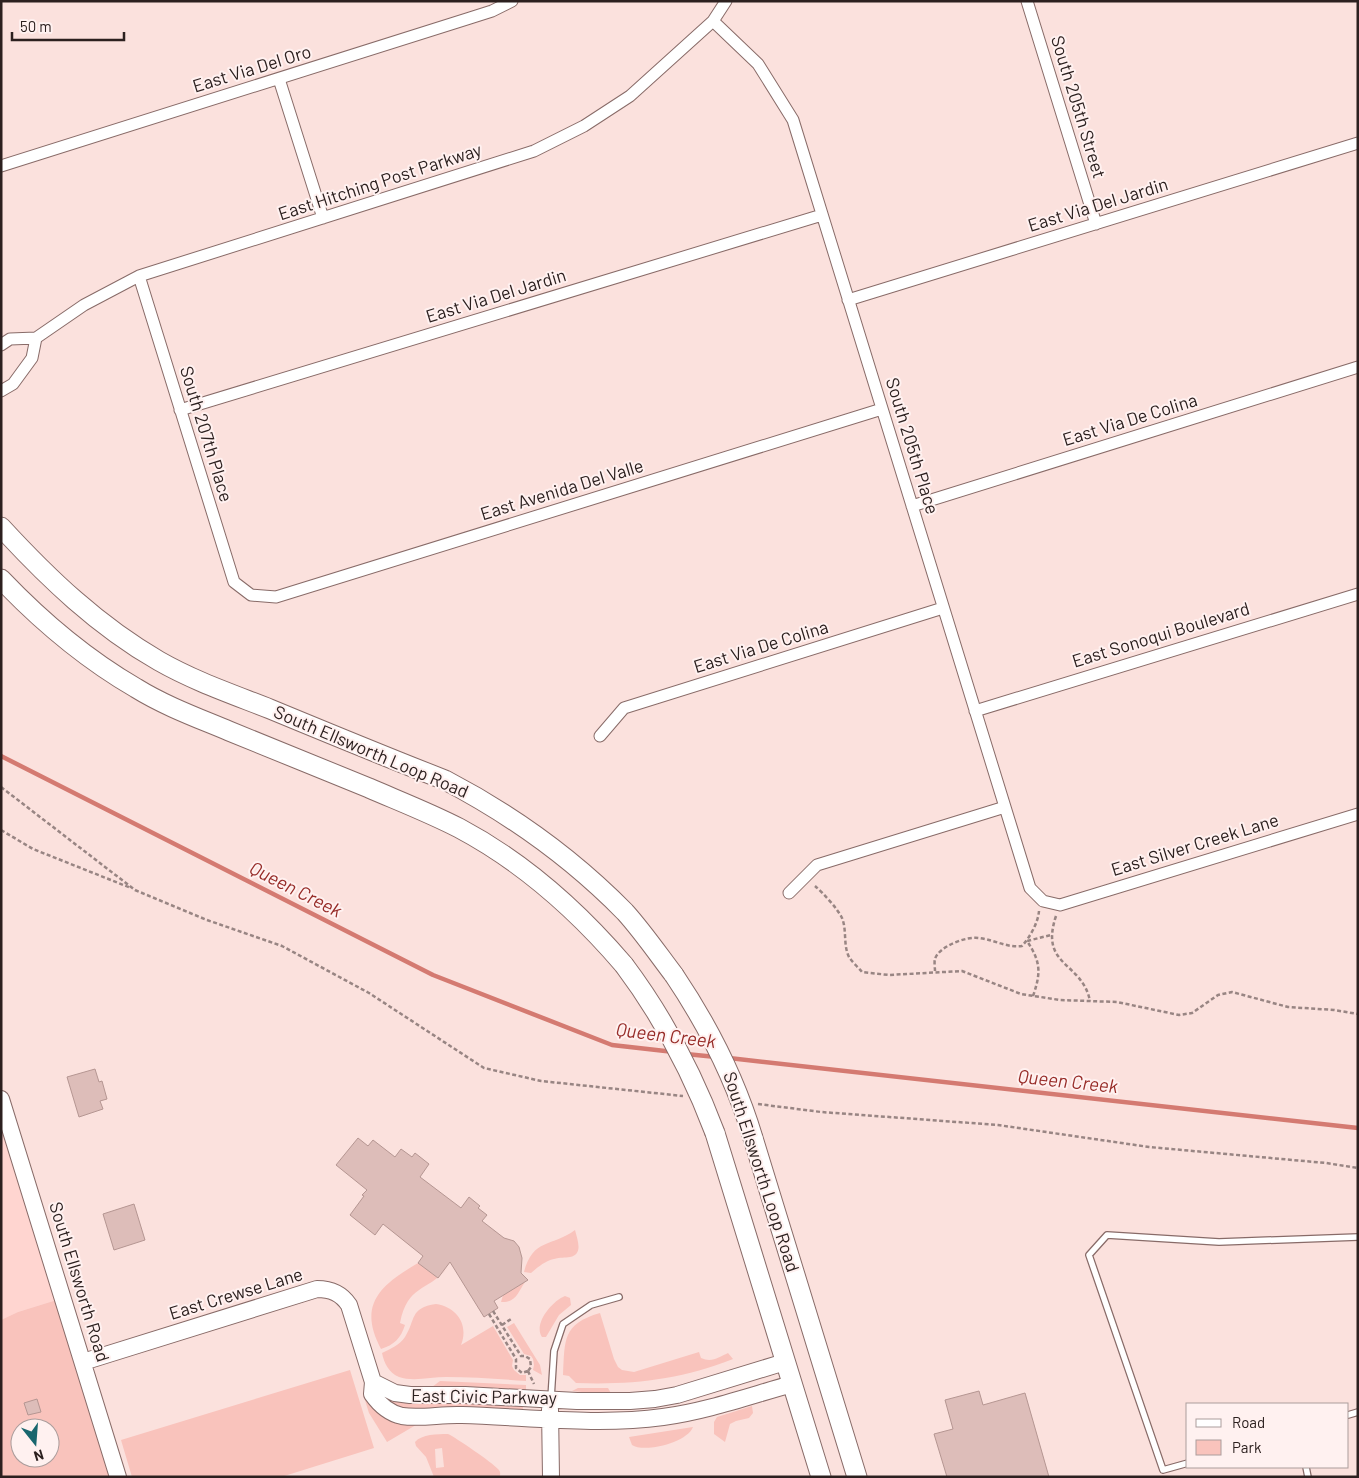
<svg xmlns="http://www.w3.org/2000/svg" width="1359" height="1478" font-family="Barlow,sans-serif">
<rect width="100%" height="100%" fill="#fbe1dd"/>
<!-- built -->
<path fill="#ffd5d0" d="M1,1096L63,1298L18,1312L1,1320Z"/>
<!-- green -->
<path fill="#f9c3bc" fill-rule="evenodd" d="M575,1230C577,1239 584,1254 570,1257C565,1258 560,1257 554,1259C545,1261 538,1267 531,1273L524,1272C533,1238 552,1247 575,1230Z
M418,1263L438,1278L448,1267C429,1292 408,1283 400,1323L405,1325C401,1338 394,1345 381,1349C357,1304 381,1285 418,1263Z
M525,1282C518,1292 516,1303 501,1302L503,1295Z
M565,1296L570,1298L571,1305L559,1315L546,1337H542C533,1324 552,1301 565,1296Z
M63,1298L118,1477H1V1320L18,1312ZM20,1428H50V1458H20Z
M436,1304C457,1307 469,1325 461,1345L493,1326L513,1360L512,1366L514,1370L520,1375H526V1381C499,1379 472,1377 446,1377C431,1377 413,1382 399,1377C389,1373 384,1363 382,1353C390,1349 400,1345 405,1337C416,1320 409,1308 436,1304Z
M600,1313L614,1359L618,1367L622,1370L634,1372L699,1352L701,1358C712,1363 719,1357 728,1353L733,1359C680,1380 632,1385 576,1383L569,1376L563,1375C565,1340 562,1324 600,1313Z
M514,1323L540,1365L542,1375L533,1370L534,1365L533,1359L531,1356L524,1354L507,1327Z
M350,1370L374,1448L281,1477H132L121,1440Z
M440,1381L526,1385V1390L432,1387Z
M578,1388H608L612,1395L572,1391Z
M379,1393L435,1401L523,1406V1409L449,1407L408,1409L394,1406Z
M363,1394L367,1400L421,1422L387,1442L369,1413Z
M752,1406L753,1413L749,1418L736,1421L730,1424L725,1442L714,1434V1422L717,1417Z
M693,1427C687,1443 644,1453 632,1445L629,1437Z
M448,1434C455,1437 493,1463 498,1469C501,1472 500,1473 500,1477H434L426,1457L416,1446L415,1442C422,1434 437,1434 448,1434ZM442,1448L444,1467L436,1468L435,1449Z"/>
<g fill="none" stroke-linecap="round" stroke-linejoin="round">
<!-- stream -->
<path stroke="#d47a71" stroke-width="4.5" d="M1,756L433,975L612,1045L674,1052
M686,1054L716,1057
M729,1058L1358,1128"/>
</g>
<!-- building -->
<path fill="#ddbdb9" stroke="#b59692" d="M95,1069L99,1082L102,1081L107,1099L100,1101L103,1109L79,1117L67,1077Z
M358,1138L368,1146L373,1140L395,1157L401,1149L412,1157L415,1153L429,1164L420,1177L461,1208L469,1197L480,1206L478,1208L487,1215L482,1221L504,1238L514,1241L519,1247L522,1258L521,1273L528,1280L494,1301L498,1308L484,1317L450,1262L438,1278L418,1263L423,1256L383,1224L375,1235L350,1215L364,1196L362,1195L367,1190L336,1165Z
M134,1204L145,1240L114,1250L103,1214Z
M979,1391L983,1405L1025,1393L1049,1477H947L934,1434L953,1429L945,1400Z
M37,1399L41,1412L28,1415L24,1403Z"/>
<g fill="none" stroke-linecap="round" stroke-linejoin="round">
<!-- lane casing -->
<g stroke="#886b68" stroke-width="8">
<path id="lane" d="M551,1398L554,1351L563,1324L591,1305L619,1297
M1348,1415L1358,1412
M1188,1463L1163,1470L1089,1255L1107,1235L1219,1242L1358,1237
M1306,1467L1308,1477"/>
</g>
<!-- street casing -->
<g stroke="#886b68" stroke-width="13">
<path id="street" d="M1027,1L1096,224
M713,21L758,64L793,120L1030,888L1043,901L1060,905L1358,814
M279,79L323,218
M1,166L470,18L492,11L512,1
M139,276L234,582L251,595L276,597L882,409
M848,300L1358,143
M1,345L10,339L36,338L84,305L139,276L534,151L584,126L630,96L713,21L726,1
M1,391L13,384L32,358L36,338
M180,410L822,215
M912,506L1358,367
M975,711L1358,594
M600,736L624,708L943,608
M789,893L817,865L1005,807"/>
</g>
<!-- secondary casing -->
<g stroke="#886b68" stroke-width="18">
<path id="secondary" d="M1,1099L118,1477
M83,1362L317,1289C331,1289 341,1293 349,1305L373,1382
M373,1382L372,1394C379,1404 388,1413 402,1416C421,1419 442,1414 462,1415C529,1417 597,1426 663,1417C707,1411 749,1396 792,1384
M373,1382L395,1393L410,1395H465L577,1401H630L655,1399L677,1395L785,1362
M550,1409L551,1477"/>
</g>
<!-- primary casing -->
<g stroke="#886b68" stroke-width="21">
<path id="primary" d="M1,527C48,578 98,626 159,661C194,681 232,694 270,709C328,733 386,757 445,780C512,815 572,858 625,912C643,932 658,954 674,975
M1,579C42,622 86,659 136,688C165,706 198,718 229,731C276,750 322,769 369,788C399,801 430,813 459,828C523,862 577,910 624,965
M715,1133L821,1477
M753,1138L857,1477"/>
</g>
<!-- path -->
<path stroke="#988583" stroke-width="2.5" stroke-dasharray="4 2.5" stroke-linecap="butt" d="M1,787L135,890L207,920L282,946L369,993L484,1068L541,1081L683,1096
M1,830L33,849L131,888
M815,886C823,893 838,909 842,918C847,930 843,945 849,957C852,962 858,967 862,972L889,975L962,971L1021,994L1060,1000L1117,1002L1179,1015L1192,1013L1218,995L1232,992L1288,1007L1334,1010L1358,1014
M1056,916C1039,967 1082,961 1090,1001
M935,971C935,968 934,962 935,959C939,946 967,936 979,938C995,940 1007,948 1022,946C1030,937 1038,923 1039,911
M1033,996C1041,973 1041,962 1027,941L1051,935
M758,1104L821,1112L998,1125L1149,1147L1326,1163L1358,1168
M493,1311L521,1356H525L530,1359L531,1367L528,1371
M489,1314L516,1359V1368L522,1373L528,1371
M502,1325L511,1319
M528,1371L534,1384"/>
<!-- lane -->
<use href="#lane" stroke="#fff" stroke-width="5.5"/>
<!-- street -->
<use href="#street" stroke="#fff" stroke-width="11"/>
<!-- secondary -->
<use href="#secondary" stroke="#fff" stroke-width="16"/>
<!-- primary -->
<use href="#primary" stroke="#fff" stroke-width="19"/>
<!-- primary-bridge casing -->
<g stroke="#886b68" stroke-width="21" stroke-linecap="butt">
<path id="primary-bridge" d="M624,965C663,1017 692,1072 715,1133
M674,975C709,1027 735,1078 753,1138"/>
</g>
<!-- primary-bridge -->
<use href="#primary-bridge" stroke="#fff" stroke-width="19"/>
</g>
<g text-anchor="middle" stroke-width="4" stroke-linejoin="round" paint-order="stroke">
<!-- street labels -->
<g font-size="18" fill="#2c201f" stroke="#fff1f0">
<text transform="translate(252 69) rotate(-17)" y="6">East Via Del Oro</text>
<text transform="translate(1078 107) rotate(73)" y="6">South 205th Street</text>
<text transform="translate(380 182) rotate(-18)" y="6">East Hitching Post Parkway</text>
<text transform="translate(1098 205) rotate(-17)" y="6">East Via Del Jardin</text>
<text transform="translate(496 296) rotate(-17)" y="6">East Via Del Jardin</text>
<text transform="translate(1130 420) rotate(-17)" y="6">East Via De Colina</text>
<text transform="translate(206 434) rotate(73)" y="6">South 207th Place</text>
<text transform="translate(912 446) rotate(73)" y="6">South 205th Place</text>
<text transform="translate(562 490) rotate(-17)" y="6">East Avenida Del Valle</text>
<text transform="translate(1161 635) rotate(-17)" y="6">East Sonoqui Boulevard</text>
<text transform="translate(761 647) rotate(-17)" y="6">East Via De Colina</text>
<text transform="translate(371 752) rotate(23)" y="6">South Ellsworth Loop Road</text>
<text transform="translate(1195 845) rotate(-17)" y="6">East Silver Creek Lane</text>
<text transform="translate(761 1172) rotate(72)" y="6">South Ellsworth Loop Road</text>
<text transform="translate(79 1282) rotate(73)" y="6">South Ellsworth Road</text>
<text transform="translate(236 1294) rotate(-17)" y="6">East Crewse Lane</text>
<text transform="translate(484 1397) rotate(1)" y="6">East Civic Parkway</text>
</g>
<!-- water labels -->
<g font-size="19" font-style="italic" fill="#972c28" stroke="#fff1f0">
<text transform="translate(296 889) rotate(27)" y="7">Queen Creek</text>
<text transform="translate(666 1035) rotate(7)" y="7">Queen Creek</text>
<text transform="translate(1068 1081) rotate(6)" y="7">Queen Creek</text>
</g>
</g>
<!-- border -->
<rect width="1359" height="1478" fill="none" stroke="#2c201f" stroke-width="5"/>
<!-- legend -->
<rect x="1186" y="1403" width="162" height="65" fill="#fff1f0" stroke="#ab9d9c"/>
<rect x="1196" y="1419" width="25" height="8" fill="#ffffff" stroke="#ab9d9c"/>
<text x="1232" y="1428" font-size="15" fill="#2c201f">Road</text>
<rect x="1196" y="1440" width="25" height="15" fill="#f9c3bc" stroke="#ab9d9c"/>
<text x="1232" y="1453" font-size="15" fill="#2c201f">Park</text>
<!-- north arrow -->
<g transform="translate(35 1443) rotate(163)"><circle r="24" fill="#fff1f0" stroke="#ab9d9c"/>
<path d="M0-4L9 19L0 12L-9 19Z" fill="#19666e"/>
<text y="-8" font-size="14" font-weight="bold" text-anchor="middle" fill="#2c201f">N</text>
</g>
<!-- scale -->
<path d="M12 32v8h112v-8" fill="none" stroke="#2c201f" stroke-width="2.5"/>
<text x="20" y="32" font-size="15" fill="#2c201f" stroke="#fff1f0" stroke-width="4" paint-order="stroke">50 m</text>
</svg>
